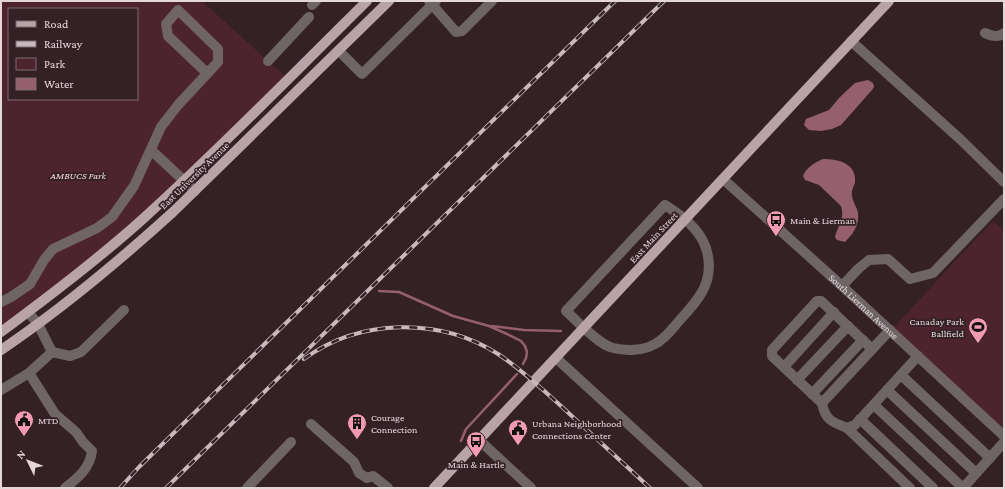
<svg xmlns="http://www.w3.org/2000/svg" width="1005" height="489" font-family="'Crimson Pro',serif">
<rect width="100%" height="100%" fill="#332126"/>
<!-- green -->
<path fill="#4d232f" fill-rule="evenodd" d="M1,1H202L288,79L185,180L1,332ZM9,9H137V99H9Z
M993,221L1004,231V430L893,328Z"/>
<!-- water -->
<path fill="#965f6e" d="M868,80L873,83L874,87L872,90L841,125L832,129L821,131L809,130L804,125L806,119L829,110L840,97L855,83Z
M823,159C838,159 857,163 855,183C854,186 851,191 852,195C852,199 855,205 857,209C861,223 854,233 845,242L837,240L835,237C838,225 845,220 841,206L819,185L805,180L803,176C807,167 814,163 823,159Z"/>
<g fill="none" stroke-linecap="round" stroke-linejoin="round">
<!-- stream -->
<path stroke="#965f6e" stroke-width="2.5" d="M379,291L399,292L453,316L489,326L507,334L521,341L525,346L527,352L526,358L523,364
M492,326L524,330L561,331
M461,441L466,429L517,374"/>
<!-- minor -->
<g stroke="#6f6567" stroke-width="10">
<path d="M429,1L456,32L462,31L492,1"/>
<path d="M312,5L316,1"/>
<path d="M985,33C991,36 998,38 1004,33"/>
<path d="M851,41L960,139L1004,182"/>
<path d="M339,51L362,74L436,1"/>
<path d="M268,61L309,17"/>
<path d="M151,150L195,191"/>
<path id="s1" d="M723,179L842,286L1004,436"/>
<path d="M665,205C682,216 699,228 706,248C716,281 699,299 679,321C672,329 665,339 655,344C643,351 626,351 613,348C599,345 577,321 566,311Z"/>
<path d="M842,286L858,269L869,260L888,259L910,279L933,273L1004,199"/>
<path d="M1,302L11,297L30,284L44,260L53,249L97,228L112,217L134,186L161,127L178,105L218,62V49L178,10L166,24L168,36L207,73"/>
<path d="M890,330L822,403C825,420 832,422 847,428L855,425L918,356"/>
<path d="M52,352L70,356L81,352L124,310"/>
<path d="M556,358L698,488"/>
<path d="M784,367L834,312"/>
<path d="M29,373L55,414L76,432L83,442L92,451C90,468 78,478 65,488"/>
<path d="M901,375L990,458"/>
<path d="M797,380L848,326"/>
<path d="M1,390L29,373L52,352L38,324L28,312"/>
<path d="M887,390L976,473"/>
<path d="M812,394L863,340"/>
<path d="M822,403L772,356V350L817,301H821L872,349"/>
<path d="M874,405L963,488"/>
<path d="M860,419L933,488"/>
<path d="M311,424L354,462L359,473L367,478L373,476L388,488"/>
<path d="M847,428L910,488"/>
<path d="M479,440L531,488"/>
<path d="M247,488L291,442"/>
<path d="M963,488L1004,442"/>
</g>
<!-- major -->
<path stroke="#b7a3a8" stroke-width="10" d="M1,332C51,295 100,258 145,217C222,147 294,73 367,1
M1,350C62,309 119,261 173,212L389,1
M434,488L889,1"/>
<!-- rail casing -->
<g stroke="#c7b9bc" stroke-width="4">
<path id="rail" d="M304,359C360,318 440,317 498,354C521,369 541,388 561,406C591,434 621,461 650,488
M120,488L139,467L615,1
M166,488L664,1"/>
</g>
<!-- rail -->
<use href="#rail" stroke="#332126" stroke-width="2.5" stroke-dasharray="8" stroke-linecap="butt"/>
</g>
<!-- icons -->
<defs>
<g id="bus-pin" transform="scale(1)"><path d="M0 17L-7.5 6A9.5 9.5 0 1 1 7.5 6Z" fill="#f19ab1" stroke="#332126"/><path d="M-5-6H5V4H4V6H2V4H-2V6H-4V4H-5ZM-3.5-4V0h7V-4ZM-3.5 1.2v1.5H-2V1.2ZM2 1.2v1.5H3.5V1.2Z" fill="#111"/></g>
<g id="stadium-pin" transform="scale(1)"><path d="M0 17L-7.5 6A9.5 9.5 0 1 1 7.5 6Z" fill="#f19ab1" stroke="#332126"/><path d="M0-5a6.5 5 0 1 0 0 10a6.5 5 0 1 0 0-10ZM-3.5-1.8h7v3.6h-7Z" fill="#111"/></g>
<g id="civic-pin" transform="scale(1)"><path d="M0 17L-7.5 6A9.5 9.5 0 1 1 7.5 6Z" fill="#f19ab1" stroke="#332126"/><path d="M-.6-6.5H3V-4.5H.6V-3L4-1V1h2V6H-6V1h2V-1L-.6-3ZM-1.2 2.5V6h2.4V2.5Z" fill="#111"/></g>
<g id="building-pin" transform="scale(1)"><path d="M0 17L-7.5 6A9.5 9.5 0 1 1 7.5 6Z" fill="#f19ab1" stroke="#332126"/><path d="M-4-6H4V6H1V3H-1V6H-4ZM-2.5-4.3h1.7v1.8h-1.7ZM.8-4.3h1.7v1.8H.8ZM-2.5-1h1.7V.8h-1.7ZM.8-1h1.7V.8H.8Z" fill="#111"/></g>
</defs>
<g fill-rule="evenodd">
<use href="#bus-pin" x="776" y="220"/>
<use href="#stadium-pin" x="978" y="327"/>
<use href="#civic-pin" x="24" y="420"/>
<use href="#building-pin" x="357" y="423"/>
<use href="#civic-pin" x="518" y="429"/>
<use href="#bus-pin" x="476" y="441"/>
</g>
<g text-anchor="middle" stroke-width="3.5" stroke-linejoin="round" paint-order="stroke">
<!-- park labels -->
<g font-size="10" font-style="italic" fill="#fbd6df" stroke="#332126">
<text x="78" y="179">AMBUCS Park</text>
</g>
<!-- street labels -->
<g font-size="10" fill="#e4d7da" stroke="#332126">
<text transform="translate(194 175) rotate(-44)" y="4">East University Avenue</text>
<text transform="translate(653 237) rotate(-47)" y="4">East Main Street</text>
<text dy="4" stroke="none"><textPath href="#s1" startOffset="190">South Lierman Avenue</textPath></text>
</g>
<!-- poi labels -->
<g font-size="10" fill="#e4d7da" stroke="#332126" text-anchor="start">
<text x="790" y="224">Main &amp; Lierman</text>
<text x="964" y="325" text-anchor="end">Canaday Park<tspan x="964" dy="12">Ballfield</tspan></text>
<text x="371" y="421">Courage<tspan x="371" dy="12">Connection</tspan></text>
<text x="38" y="424">MTD</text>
<text x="532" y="427">Urbana Neighborhood<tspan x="532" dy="12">Connections Center</tspan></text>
<text x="476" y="468" text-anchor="middle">Main &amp; Hartle</text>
</g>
</g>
<!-- border -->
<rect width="1005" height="489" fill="none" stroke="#e4d7da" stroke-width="4"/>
<!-- legend -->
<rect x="8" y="8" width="130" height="92" fill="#332126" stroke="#7a6a6e"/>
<rect x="16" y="21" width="20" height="6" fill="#b7a3a8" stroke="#7a6a6e"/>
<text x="44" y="28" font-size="12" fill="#e4d7da">Road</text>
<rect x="16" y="41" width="20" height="6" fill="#c7b9bc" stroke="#7a6a6e"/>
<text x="44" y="48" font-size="12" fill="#e4d7da">Railway</text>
<rect x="16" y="58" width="20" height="12" fill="#4d232f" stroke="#7a6a6e"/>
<text x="44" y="68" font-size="12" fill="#e4d7da">Park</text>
<rect x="16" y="78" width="20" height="12" fill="#965f6e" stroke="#7a6a6e"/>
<text x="44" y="88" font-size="12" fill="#e4d7da">Water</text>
<!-- north arrow -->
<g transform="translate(28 461) rotate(313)" stroke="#332126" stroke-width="3" paint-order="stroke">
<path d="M0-3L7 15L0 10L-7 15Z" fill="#e4d7da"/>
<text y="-6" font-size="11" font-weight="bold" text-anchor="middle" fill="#e4d7da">N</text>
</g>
</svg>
